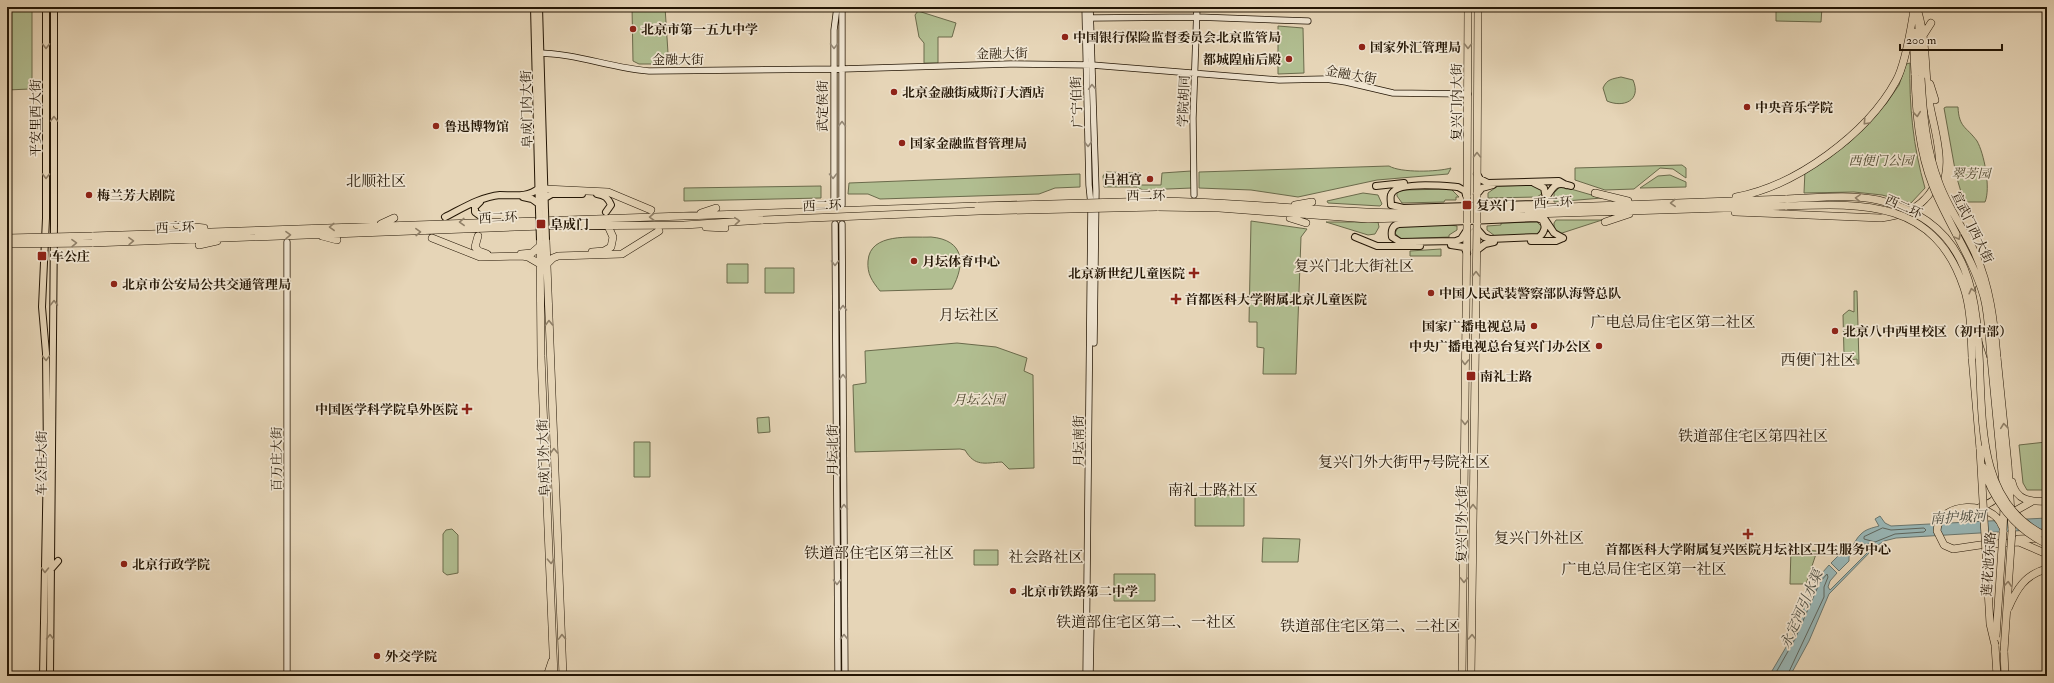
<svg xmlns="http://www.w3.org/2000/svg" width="2054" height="683" font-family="'IM FELL Double Pica','Noto Serif SC',serif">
<rect width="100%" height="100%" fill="#e6d5b7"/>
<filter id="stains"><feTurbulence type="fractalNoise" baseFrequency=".005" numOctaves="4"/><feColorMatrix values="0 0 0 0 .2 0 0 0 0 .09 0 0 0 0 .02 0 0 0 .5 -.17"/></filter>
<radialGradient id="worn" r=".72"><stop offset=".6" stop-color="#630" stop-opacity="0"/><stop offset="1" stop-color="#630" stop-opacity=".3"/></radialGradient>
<!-- green -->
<path fill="#b1be91" stroke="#6a6a4b" d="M7,7H32V87L30,89L7,90Z
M632,7H665L668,53L666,59L660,64H639L633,61Z
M1776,7H1822L1821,22L1776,21Z
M918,11L956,23L952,37H938V63H924V43L919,37L915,15Z
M1278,26L1303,28L1304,73L1278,74Z
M1910,63C1909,105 1913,147 1925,188L1911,203L1882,195L1854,192L1804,193L1805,170L1849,143L1886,104L1899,85L1906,64Z
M1621,77L1633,80C1642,101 1623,108 1607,101L1603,88C1607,79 1612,79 1621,77Z
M1946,107H1958C1959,128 1966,126 1977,141C1984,153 1991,188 1985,202H1964L1956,175L1944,108Z
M1682,165L1686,168V178L1673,169L1660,168L1634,189L1605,190L1575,180V168Z
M1389,166C1401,173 1437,172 1451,168L1448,174L1377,180L1298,197L1251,190L1199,188V172Z
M1191,171L1192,188L1143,190L1136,187H1104L1103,176L1106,172L1139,173V185H1161L1162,173Z
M1080,174V187L1055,188L1039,194L880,199L868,194H848L849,183Z
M1670,175L1686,182V187L1640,188L1658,176Z
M1537,185L1540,186L1543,193L1537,197L1488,198V193L1495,188V186Z
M821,186V198L684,201V188Z
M1560,187H1564L1602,198L1554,202V193Z
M1451,189L1459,197H1456V200H1445L1444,202L1402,203L1397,196V193L1402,190Z
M1363,193L1378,195L1382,204L1380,206L1328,203L1327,201Z
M1556,220H1602L1559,234L1554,230V223Z
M1251,221L1307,229L1301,237L1296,374H1263L1264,348L1257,347V322H1249Z
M1326,222H1378L1379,227L1375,234L1368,235Z
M1537,222L1542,227L1541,232L1537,235L1495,236L1487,230V226L1501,225V223Z
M1443,224L1457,226V230L1449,235V237L1400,239L1395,233L1399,226Z
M931,237C964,240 966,263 952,289L880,291C872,281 867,274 868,261C870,232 911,238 931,237Z
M1441,249V256H1410V251Z
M727,264H748V283H727Z
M765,268H794V293H765Z
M1854,291H1857L1859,364H1857V359L1850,360L1844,354L1843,315L1849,310L1854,312Z
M957,343L996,347L1027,358L1024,371L1033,375L1034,468L1009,469L1002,462C984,463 975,467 965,450L960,449L855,452L853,385L866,383L865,351Z
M769,417L770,432L758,433L757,418Z
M634,442H650V477H634Z
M2046,442L2047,490H2027L2023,483L2019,445Z
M1195,495H1244V526H1195Z
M452,529L458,535V573L447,575L443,572V534L446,530Z
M1263,538L1300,539L1298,562H1262Z
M1791,549L1817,551L1806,584H1790Z
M974,550H998V565H974Z
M1114,574H1155V601H1114Z"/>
<!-- water -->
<path fill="#99b7b7" stroke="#6a7770" d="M1880,516L1885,523L1891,526L2047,518V529L1896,538L1884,541L1875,547L1829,594L1809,641L1790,676H1769L1792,637L1816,580L1829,565L1837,573L1830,581L1828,587L1830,590L1872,548V545C1862,541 1855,550 1849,557V561L1839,571L1831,563L1840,554C1853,553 1853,541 1861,534C1866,529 1872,528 1879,526L1875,519Z"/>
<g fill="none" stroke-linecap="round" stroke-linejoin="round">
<!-- shore -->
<path stroke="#5e665e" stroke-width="1" d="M1883,528L1891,530L1924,528L1926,530L1924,532L1895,534L1875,542L1864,539V537Z
M1774,676L1795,639L1820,582L1827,574L1828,577L1824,587V597L1787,676"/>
<!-- secondary casing -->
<g stroke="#241605" stroke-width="7">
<path id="secondary" d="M1085,7L1089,185L1091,205L1086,676
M1090,7L1096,191L1094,343
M1090,18L1197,17L1308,21
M536,53C575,53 611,68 649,71L841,69L1010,64L1092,65L1279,80L1326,79L1346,82L1393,93L1468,94
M1194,195L1193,118L1197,7
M834,205V30L837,7
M842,205V7
M835,224L838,676
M842,224L845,676
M287,676V242
M1090,676L1091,627"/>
</g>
<!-- primary casing -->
<g stroke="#241605" stroke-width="8">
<path id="primary" d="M534,7L539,211
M539,7L545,211
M1477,174L1480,179L1488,183L1559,181L1566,185
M1534,183L1544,188L1546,198
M1376,186L1404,183
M597,194C605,195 608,198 611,205L606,212
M1477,194L1482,188L1493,185
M1466,195L1465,191L1458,187C1445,186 1395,181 1391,195C1390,198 1391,202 1391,205L1403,208L1533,204L1544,201
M523,197L532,199L539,204
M545,198L552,194H582
M1546,198C1554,185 1556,181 1571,186
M479,215L475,212V207L480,202
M445,217C463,208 480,197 500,195C513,195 528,198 539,188
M1544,218L1554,233L1563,238
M1467,230L1461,239L1456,241L1400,242L1392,237C1391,231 1392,225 1399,224L1537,218L1542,220C1547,226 1544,233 1539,237L1490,239L1484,237L1477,229
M1355,237L1377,246H1420
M1531,241H1556L1563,238
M1451,245L1464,247L1467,253
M1477,250L1485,244L1494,242
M39,470L47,459
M51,569L58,561
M43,676L47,459L46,353L42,307L46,218V7
M50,676L54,224V7"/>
</g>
<!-- trunk casing -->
<g stroke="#241605" stroke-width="8">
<path id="trunk" d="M1913,7V19
M1918,7L1921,78
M1913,32L1915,75
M1924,34L1931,23
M1930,84L1935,100
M545,189L608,192L651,210
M1595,193L1628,201
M1477,194L1478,7
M1467,197L1468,7
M1736,197C1796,186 1867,134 1896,81C1905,65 1910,34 1913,16
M1156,201C1239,202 1320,212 1403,213L1787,199
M1295,205L1312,202
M1157,207L1219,208L1368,219L1787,206
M1735,212L1881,218C1897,216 1914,211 1925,199C1953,171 1932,128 1928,94C1925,66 1926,39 1918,12
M701,213L716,208
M1290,218L1306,223
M1605,222L1629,214
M381,224L394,218
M177,225L204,228
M706,227L725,228
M92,236L978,206
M322,236L337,240
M478,236L475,247L479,251L487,254
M432,238L480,257L522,256L528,257L540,264
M540,240L541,356L554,676
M546,240L563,676
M92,243L543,226L684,225L763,220
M199,245L217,241
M592,252L604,251L611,247L613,237L608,226
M521,254L532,253L540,246
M547,264L553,258L558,256L622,254L659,231
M1979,289L1983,332L1991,358L2004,494
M1972,357L1980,449
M1997,357L2008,465L2012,530
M2012,482C2016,501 2031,502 2047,501
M1979,508C1986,504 1996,502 1998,493
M2014,516L2015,511L2031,502
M2002,526C1993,500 1938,501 1937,531L1944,545L1953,549L1980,545L2019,542L2047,554
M2003,532L2004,505
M2018,539L2047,538
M1995,645L1997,676
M2004,651L2005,676
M548,673L552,661
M1462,676L1467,223
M1471,676L1477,223"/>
</g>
<!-- secondary -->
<use href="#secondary" stroke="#efe4d0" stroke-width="5.5"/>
<!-- primary -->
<use href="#primary" stroke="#e6d5b7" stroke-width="6"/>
<!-- trunk -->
<use href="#trunk" stroke="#e6d5b7" stroke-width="7"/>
<!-- primary-bridge casing -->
<g stroke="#241605" stroke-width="8" stroke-linecap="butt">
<path id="primary-bridge" d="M539,211L540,240
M545,211L546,240"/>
</g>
<!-- trunk-bridge casing -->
<g stroke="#241605" stroke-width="8" stroke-linecap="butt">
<path id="trunk-bridge" d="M1915,75C1916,113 1919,151 1933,186C1948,224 1973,258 1984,297C1989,317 1989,338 1991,358
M1921,78C1923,113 1926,150 1939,183C1948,208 1964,229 1975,253C1990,286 1994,322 1997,357
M1477,194V223
M1787,199C1816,198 1849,194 1878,200C2054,241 1918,466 2040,533
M978,206L1156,201
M1787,206C1864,203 1935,200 1964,288C1971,309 1971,334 1972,357
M763,220L979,211L1157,207
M1467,223V197
M7,238L92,236
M7,244L92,243
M1980,449L1990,624L1995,645
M1983,467C1993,500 2015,529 2047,544
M2008,609C2016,590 2025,574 2047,569
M1996,637L2003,532
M2004,651L2012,530"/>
</g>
<!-- primary-bridge -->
<use href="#primary-bridge" stroke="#e6d5b7" stroke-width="6"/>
<!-- trunk-bridge -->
<use href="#trunk-bridge" stroke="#e6d5b7" stroke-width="7"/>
</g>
<!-- one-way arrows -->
<defs><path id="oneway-chevron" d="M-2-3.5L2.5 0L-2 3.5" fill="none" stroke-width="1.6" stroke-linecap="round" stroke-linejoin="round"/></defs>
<g stroke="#8f7f67">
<use href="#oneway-chevron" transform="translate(46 46) rotate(90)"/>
<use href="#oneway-chevron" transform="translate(1468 46) rotate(90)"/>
<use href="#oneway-chevron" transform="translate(1917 114) rotate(84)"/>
<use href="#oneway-chevron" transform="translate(54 119) rotate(-91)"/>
<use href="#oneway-chevron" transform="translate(1866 122) rotate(133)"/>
<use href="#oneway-chevron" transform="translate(1477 155) rotate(-90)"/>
<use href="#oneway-chevron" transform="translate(46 176) rotate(91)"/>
<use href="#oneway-chevron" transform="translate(1858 198) rotate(-176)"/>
<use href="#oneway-chevron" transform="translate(1673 203) rotate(178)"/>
<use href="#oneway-chevron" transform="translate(652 217) rotate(178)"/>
<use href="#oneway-chevron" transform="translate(737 221) rotate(-4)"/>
<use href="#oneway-chevron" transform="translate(462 222) rotate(178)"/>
<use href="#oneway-chevron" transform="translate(332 227) rotate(178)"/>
<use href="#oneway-chevron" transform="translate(418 232) rotate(-2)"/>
<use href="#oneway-chevron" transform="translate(288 235) rotate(-1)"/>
<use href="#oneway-chevron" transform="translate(1958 237) rotate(62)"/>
<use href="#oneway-chevron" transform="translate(131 241) rotate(-2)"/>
<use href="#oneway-chevron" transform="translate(74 243) rotate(-1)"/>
<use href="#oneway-chevron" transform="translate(1476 274) rotate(-89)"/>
<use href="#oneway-chevron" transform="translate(1972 291) rotate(-104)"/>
<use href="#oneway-chevron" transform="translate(54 303) rotate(-89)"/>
<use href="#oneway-chevron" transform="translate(549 323) rotate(-92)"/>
<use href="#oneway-chevron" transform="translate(46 358) rotate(88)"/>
<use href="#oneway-chevron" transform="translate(1465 362) rotate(91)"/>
<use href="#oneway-chevron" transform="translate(1465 422) rotate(90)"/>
<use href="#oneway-chevron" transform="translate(2004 426) rotate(-96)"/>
<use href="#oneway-chevron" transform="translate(554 451) rotate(-92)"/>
<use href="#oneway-chevron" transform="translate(1473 507) rotate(-90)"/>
<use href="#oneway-chevron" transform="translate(551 561) rotate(87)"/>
<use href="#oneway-chevron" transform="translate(45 570) rotate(91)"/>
<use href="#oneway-chevron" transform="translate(1464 580) rotate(91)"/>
<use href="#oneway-chevron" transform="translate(2008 584) rotate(-86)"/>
<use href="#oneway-chevron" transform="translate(50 637) rotate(-89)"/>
<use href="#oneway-chevron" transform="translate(562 637) rotate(-92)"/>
<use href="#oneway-chevron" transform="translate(1472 637) rotate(-89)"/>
</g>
<g stroke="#948775">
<use href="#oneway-chevron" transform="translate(834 46) rotate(90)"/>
<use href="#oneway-chevron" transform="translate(1092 87) rotate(-92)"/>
<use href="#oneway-chevron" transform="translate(842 124) rotate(-90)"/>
<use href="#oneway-chevron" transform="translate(1088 144) rotate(89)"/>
<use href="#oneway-chevron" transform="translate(833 176) rotate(89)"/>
<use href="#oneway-chevron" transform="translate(835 263) rotate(90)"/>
<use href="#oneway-chevron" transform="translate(843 308) rotate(-90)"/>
<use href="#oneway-chevron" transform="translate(843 377) rotate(-90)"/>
<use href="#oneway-chevron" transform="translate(844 507) rotate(-90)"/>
<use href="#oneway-chevron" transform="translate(837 582) rotate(90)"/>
<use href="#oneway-chevron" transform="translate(844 637) rotate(-90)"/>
</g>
<!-- markers -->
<g fill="#8f2418" stroke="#efe4d0" stroke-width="1.5">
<circle cx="633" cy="29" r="4"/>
<circle cx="1065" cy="37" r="4"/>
<circle cx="1362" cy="47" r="4"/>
<circle cx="1289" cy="59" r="4"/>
<circle cx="894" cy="92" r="4"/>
<circle cx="1747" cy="107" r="4"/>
<circle cx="436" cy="126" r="4"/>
<circle cx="902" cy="143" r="4"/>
<circle cx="1150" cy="179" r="4"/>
<circle cx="89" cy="195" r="4"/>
<rect x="1462" y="200" width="10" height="10" rx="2"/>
<rect x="536" y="219" width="10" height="10" rx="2"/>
<rect x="37" y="251" width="10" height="10" rx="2"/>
<circle cx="914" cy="261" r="4"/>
<path d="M1192 267h4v4h4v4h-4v4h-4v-4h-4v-4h4z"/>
<circle cx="114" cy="284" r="4"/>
<circle cx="1431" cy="293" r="4"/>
<path d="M1174 293h4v4h4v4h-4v4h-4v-4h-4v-4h4z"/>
<circle cx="1534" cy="326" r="4"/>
<circle cx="1835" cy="331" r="4"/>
<circle cx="1599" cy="346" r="4"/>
<rect x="1466" y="371" width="10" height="10" rx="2"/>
<path d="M465 403h4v4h4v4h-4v4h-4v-4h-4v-4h4z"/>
<path d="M1746 528h4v4h4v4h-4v4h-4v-4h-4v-4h4z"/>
<circle cx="124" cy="564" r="4"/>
<circle cx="1013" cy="591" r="4"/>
<circle cx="377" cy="656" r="4"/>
</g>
<g text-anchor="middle" stroke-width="3.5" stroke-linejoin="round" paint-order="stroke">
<!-- poi labels -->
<g font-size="13" font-weight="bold" fill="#241605" stroke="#efe4d0" text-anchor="start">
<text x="641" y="34">北京市第一五九中学</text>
<text x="1073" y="42">中国银行保险监督委员会北京监管局</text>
<text x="1370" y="52">国家外汇管理局</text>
<text x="1281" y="64" text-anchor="end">都城隍庙后殿</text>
<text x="902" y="97">北京金融街威斯汀大酒店</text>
<text x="1755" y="112">中央音乐学院</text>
<text x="444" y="131">鲁迅博物馆</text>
<text x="910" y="148">国家金融监督管理局</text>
<text x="1142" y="184" text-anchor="end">吕祖宫</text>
<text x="97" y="200">梅兰芳大剧院</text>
<text x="1476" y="210">复兴门</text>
<text x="550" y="229">阜成门</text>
<text x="51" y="261">车公庄</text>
<text x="922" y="266">月坛体育中心</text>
<text x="1185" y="278" text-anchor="end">北京新世纪儿童医院</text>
<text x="122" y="289">北京市公安局公共交通管理局</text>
<text x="1439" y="298">中国人民武装警察部队海警总队</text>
<text x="1185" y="304">首都医科大学附属北京儿童医院</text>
<text x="1526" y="331" text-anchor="end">国家广播电视总局</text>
<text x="1843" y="336">北京八中西里校区（初中部）</text>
<text x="1591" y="351" text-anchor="end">中央广播电视总台复兴门办公区</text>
<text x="1480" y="381">南礼士路</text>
<text x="458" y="414" text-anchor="end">中国医学科学院阜外医院</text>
<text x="1748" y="554" text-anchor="middle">首都医科大学附属复兴医院月坛社区卫生服务中心</text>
<text x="132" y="569">北京行政学院</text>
<text x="1021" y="596">北京市铁路第二中学</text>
<text x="385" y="661">外交学院</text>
</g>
<!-- street labels -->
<g font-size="13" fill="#241605" stroke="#efe4d0">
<text transform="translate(1002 53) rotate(-1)" y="5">金融大街</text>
<text x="678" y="64">金融大街</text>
<text transform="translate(1351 74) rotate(10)" y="5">金融大街</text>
<text transform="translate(1183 101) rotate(-88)" y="5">学院胡同</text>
<text transform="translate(1076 102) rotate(-92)" y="5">广宁伯街</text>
<text transform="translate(1456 102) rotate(-90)" y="5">复兴门内大街</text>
<text transform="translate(822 106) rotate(-90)" y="5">武定侯街</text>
<text transform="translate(526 109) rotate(-91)" y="5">阜成门内大街</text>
<text transform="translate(35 118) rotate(-90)" y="5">平安里西大街</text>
<text transform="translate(1146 195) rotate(-1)" y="5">西二环</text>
<text transform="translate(1553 202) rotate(-3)" y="5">西二环</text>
<text transform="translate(822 205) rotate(-2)" y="5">西二环</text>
<text transform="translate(1904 206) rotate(24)" y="5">西二环</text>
<text transform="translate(498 217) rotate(-3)" y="5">西二环</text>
<text transform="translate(175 227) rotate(-2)" y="5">西二环</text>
<text transform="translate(1973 227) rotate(64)" y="5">宣武门西大街</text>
<text transform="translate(1078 441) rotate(-90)" y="5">月坛南街</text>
<text transform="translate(832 450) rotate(-90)" y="5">月坛北街</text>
<text transform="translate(543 458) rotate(-92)" y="5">阜成门外大街</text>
<text transform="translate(276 459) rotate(-90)" y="5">百万庄大街</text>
<text transform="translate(41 463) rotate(-90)" y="5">车公庄大街</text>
<text transform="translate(1461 524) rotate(-90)" y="5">复兴门外大街</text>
<text transform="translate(1988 564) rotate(-86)" y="5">莲花池东路</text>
</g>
<!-- park labels -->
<g font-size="13" font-style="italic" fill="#4e482f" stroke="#efe4d0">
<text x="1881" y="165">西便门公园</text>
<text x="1971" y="178">翠芳园</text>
<text x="979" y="404">月坛公园</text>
</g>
<!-- water labels -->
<g font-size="14" font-style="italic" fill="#4d4e43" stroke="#efe4d0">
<text transform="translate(1958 517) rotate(-3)" y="5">南护城河</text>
<text transform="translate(1801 609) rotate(-66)" y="5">永定河引水渠</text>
</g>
<!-- quarter labels -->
<g font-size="15" fill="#241605" stroke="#efe4d0">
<text x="376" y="186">北顺社区</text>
<text x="1354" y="271">复兴门北大街社区</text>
<text x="969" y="320">月坛社区</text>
<text x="1673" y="327">广电总局住宅区第二社区</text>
<text x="1818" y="365">西便门社区</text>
<text x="1753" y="441">铁道部住宅区第四社区</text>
<text x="1404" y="467">复兴门外大街甲7号院社区</text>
<text x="1213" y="495">南礼士路社区</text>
<text x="1539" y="543">复兴门外社区</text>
<text x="879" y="558">铁道部住宅区第三社区</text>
<text x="1046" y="562">社会路社区</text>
<text x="1644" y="574">广电总局住宅区第一社区</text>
<text x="1146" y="627">铁道部住宅区第二、一社区</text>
<text x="1370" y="631">铁道部住宅区第二、二社区</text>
</g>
</g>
<!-- margin -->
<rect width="2054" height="683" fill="none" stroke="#e6d5b7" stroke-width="24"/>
<rect x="8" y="8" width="2038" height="667" fill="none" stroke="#241605" stroke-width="2"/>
<rect x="12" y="12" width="2030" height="659" fill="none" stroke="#241605"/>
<!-- scale -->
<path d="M1900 44v6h102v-6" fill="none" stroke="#241605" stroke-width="2"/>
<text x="1906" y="44" font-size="12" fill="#241605" stroke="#efe4d0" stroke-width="3" paint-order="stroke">200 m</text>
<rect width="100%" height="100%" filter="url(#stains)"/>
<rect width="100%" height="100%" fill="url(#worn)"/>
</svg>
